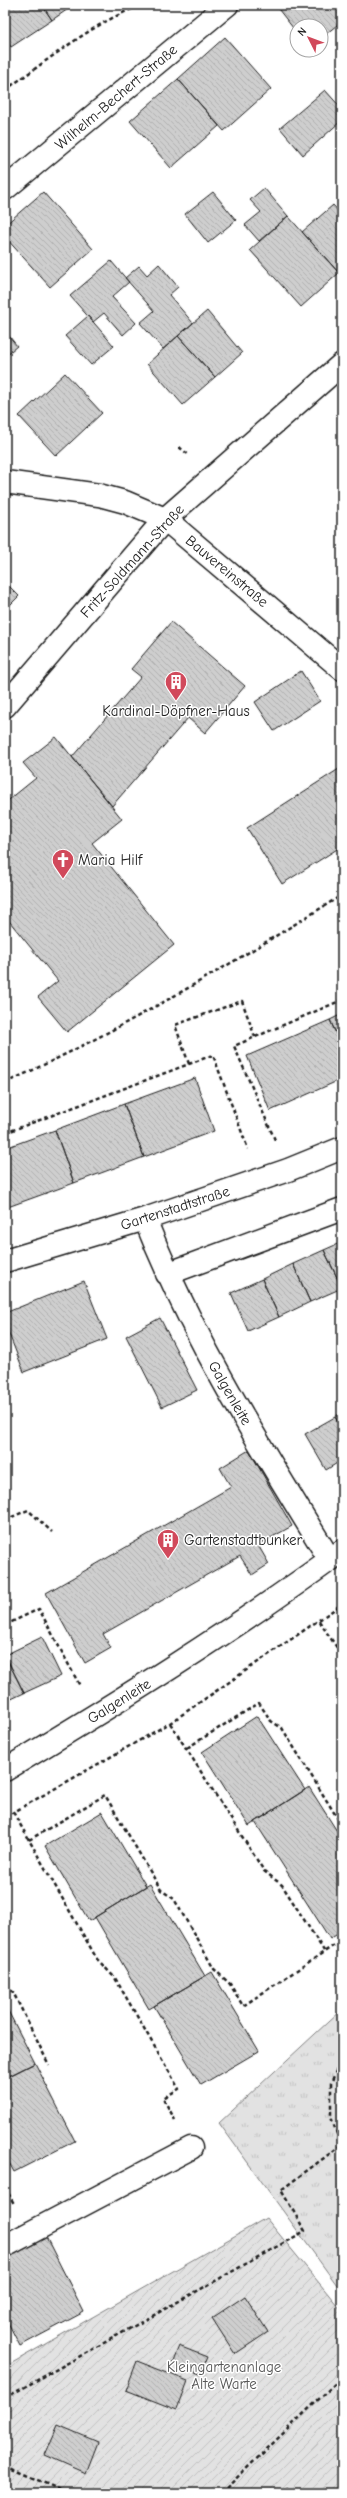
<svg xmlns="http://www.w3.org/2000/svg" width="347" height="2498" font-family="'Comic Neue',sans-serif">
<defs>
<pattern id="grass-tufts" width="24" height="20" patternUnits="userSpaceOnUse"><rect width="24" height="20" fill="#e2e2e2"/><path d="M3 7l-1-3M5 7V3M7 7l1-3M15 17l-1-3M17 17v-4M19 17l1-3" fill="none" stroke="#c1c1c1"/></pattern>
<pattern id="garden-furrows" width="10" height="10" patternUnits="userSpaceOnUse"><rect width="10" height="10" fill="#e2e2e2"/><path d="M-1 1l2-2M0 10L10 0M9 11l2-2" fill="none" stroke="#c1c1c1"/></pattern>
<pattern id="building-back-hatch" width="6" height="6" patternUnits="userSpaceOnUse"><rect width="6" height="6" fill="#cecece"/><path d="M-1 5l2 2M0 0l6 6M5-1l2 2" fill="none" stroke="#b0b0b0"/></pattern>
</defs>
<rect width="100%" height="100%" fill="#fff"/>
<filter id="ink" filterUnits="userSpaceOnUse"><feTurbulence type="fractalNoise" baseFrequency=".025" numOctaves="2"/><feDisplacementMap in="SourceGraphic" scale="8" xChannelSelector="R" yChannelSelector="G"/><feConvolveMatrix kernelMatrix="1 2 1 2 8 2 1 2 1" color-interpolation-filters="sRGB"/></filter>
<g filter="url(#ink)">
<!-- grass -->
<path fill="url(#grass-tufts)" stroke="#7f7f7f" d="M342,2009V2292L219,2123Z"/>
<!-- garden -->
<path fill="url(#garden-furrows)" stroke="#7f7f7f" d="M266,2218L342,2311V2493H5V2367Z"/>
<!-- building -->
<path fill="url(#building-back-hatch)" stroke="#1c1c1c" d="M5,5H42L52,20L11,47L5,38Z
M42,5H74L52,20Z
M275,5H339L342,9V21L321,38V26H297V33Z
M225,37L271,89L224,131L178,79Z
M178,79L219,126L171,168L130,121Z
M325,90L342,109V120L303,155L280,128Z
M264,188L288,216L259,241L245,225L261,212L250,200Z
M43,192L93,249L50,287L5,237V225Z
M213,192L236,220L208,243L185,214Z
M333,205L342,215V271L339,273L302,232Z
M288,216L339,273L301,307L250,250Z
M111,261L129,282L112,297L136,323L123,335L104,313L93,322L70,296Z
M159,264L178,287L169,295L193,323L163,349L140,323L154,311L125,278L139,266L147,275Z
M207,311L242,353L215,377L178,336Z
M88,316L114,346L91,365L65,336Z
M5,331L17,346L5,356Z
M178,336L215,377L183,405L147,364Z
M65,373L102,413L56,456L19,416Z
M5,582L19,596L5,610Z
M171,622L245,686L205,733L188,718L112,806L72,757L141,677L131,669Z
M301,671L320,701L274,731L255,702Z
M56,737L122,819L92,843L174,945L67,1032L38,997L58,981L5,916V803L36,778L23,763Z
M342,767V846L282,884L247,828Z
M342,1014V1047L330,1020Z
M330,1020L342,1047V1079L270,1111L247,1056Z
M195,1078L214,1131L144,1157L124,1104Z
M124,1104L144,1157L74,1183L55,1130Z
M55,1130L74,1183L5,1208V1148Z
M342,1242V1288L324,1250Z
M324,1250L342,1288L310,1302L293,1264Z
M293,1264L310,1302L279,1317L262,1279Z
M262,1279L279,1317L248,1331L231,1293Z
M84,1281L107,1339L24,1372L5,1324V1313Z
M160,1318L197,1390L162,1407L126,1336Z
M342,1412V1429L335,1417Z
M335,1417L342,1429V1460L326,1470L305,1434Z
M249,1450L292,1526L258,1545L269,1564L252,1575L240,1556L103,1634L111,1648L85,1663L46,1593L231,1487L220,1468Z
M42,1637L61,1676L24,1693L5,1655Z
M5,1655L24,1693L5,1702Z
M257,1716L305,1790L249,1826L202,1752Z
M309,1787L342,1839V1931L330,1939L255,1822Z
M102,1812L146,1886L89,1921L45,1846Z
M150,1884L205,1976L149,2009L95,1917Z
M212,1972L259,2051L201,2085L154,2006Z
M5,2005L35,2063L5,2078Z
M35,2063L75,2141L14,2172L5,2155V2078Z
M46,2237L84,2312L20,2346L5,2317V2258Z
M245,2296L268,2332L235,2354L212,2318Z
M179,2346L207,2357L200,2374L172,2363Z
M137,2361L188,2381L177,2410L126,2390Z
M58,2425L98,2442L86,2473L45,2455Z
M287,2487L294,2493H282Z"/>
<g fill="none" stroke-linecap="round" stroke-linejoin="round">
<!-- lane casing -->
<g stroke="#1c1c1c" stroke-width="25">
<path id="lane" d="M5,2246L191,2148"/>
</g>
<!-- street casing -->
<g stroke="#1c1c1c" stroke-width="25">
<path id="street" d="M5,189L227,5
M5,482L99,495L125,502L165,519L342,669
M5,706L165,519L342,364
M145,1219C193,1340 262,1449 330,1560
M5,1261L145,1219L288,1170L342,1148
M167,1274L342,1209
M5,1770C120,1701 234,1630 342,1551"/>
</g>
<!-- path -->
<path stroke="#1c1c1c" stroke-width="2.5" stroke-dasharray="4 3" stroke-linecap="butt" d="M5,90C46,62 96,20 143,5
M179,447L189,455
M189,1064L175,1025L242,1001L255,1037
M5,1083C122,1030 233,963 342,895
M5,1133L213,1055L248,1149
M275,1140L234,1046L342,1000
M5,1520L28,1510L52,1532
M319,1621L342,1655
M5,1625L39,1609L80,1686
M337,1647L342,1644
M170,1723L264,1871L282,1885L324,1951
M187,1748L259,1703L271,1721L282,1728L338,1819
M13,1812L97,1959L115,1978L179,2089L163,2098L175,2120
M5,1817L170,1723L342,1604
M29,1840L105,1795L161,1890L174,1899L214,1969L230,1984L243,2006L342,1940
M5,1986L13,1992L49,2065
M342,2057L331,2083V2117L342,2148
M5,2187L14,2204
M5,2398L305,2231L281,2190L340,2146
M5,2466L68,2493
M221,2493L342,2377"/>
<!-- lane -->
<use href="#lane" stroke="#fff" stroke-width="22"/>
<!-- street -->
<use href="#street" stroke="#fff" stroke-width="22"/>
</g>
</g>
<!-- icons -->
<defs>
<g id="building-pin" transform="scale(1.15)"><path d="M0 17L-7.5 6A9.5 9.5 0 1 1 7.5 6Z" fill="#d1495b" stroke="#fff"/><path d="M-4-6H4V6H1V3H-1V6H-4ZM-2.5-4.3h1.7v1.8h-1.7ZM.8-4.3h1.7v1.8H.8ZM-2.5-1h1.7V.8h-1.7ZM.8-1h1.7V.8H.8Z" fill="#fff"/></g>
<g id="church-pin" transform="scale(1.15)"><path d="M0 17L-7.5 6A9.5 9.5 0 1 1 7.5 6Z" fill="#d1495b" stroke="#fff"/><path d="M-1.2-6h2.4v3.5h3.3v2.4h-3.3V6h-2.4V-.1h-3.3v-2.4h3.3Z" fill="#fff"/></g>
</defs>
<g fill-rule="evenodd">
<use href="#building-pin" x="176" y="682"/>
<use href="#church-pin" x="63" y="860"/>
<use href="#building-pin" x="168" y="1540"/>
</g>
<g text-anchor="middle" stroke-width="3" stroke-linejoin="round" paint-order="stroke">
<!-- street labels -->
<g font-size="15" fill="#1c1c1c" stroke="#fff">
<text transform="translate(116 97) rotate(-40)" y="5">Wilhelm-Bechert-Straße</text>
<text transform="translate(132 561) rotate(-48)" y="5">Fritz-Soldmann-Straße</text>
<text transform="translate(227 571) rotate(40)" y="5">Bauvereinstraße</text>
<text transform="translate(175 1208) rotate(-18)" y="5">Gartenstadtstraße</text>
<text transform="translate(230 1393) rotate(60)" y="5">Galgenleite</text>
<text transform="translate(119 1701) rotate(-32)" y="5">Galgenleite</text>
</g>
<!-- poi labels -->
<g font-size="15" fill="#1c1c1c" stroke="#fff" text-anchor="start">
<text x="176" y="716" text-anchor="middle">Kardinal-Döpfner-Haus</text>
<text x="78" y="865">Maria Hilf</text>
<text x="184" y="1545">Gartenstadtbunker</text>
</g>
<!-- park labels -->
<g font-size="15" fill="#575757" stroke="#fff">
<text x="224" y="2372">Kleingartenanlage<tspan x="224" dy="17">Alte Warte</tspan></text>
</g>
</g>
<!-- margin -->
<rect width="347" height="2498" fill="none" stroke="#fff" stroke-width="20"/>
<rect x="10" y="10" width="327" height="2478" fill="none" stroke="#1c1c1c" stroke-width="1.5" filter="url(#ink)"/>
<!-- north arrow -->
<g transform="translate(309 38) rotate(312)"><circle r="19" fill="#ffffff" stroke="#a4a4a4"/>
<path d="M0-3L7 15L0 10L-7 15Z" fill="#d1495b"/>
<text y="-6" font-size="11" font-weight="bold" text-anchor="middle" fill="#1c1c1c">N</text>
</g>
</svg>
